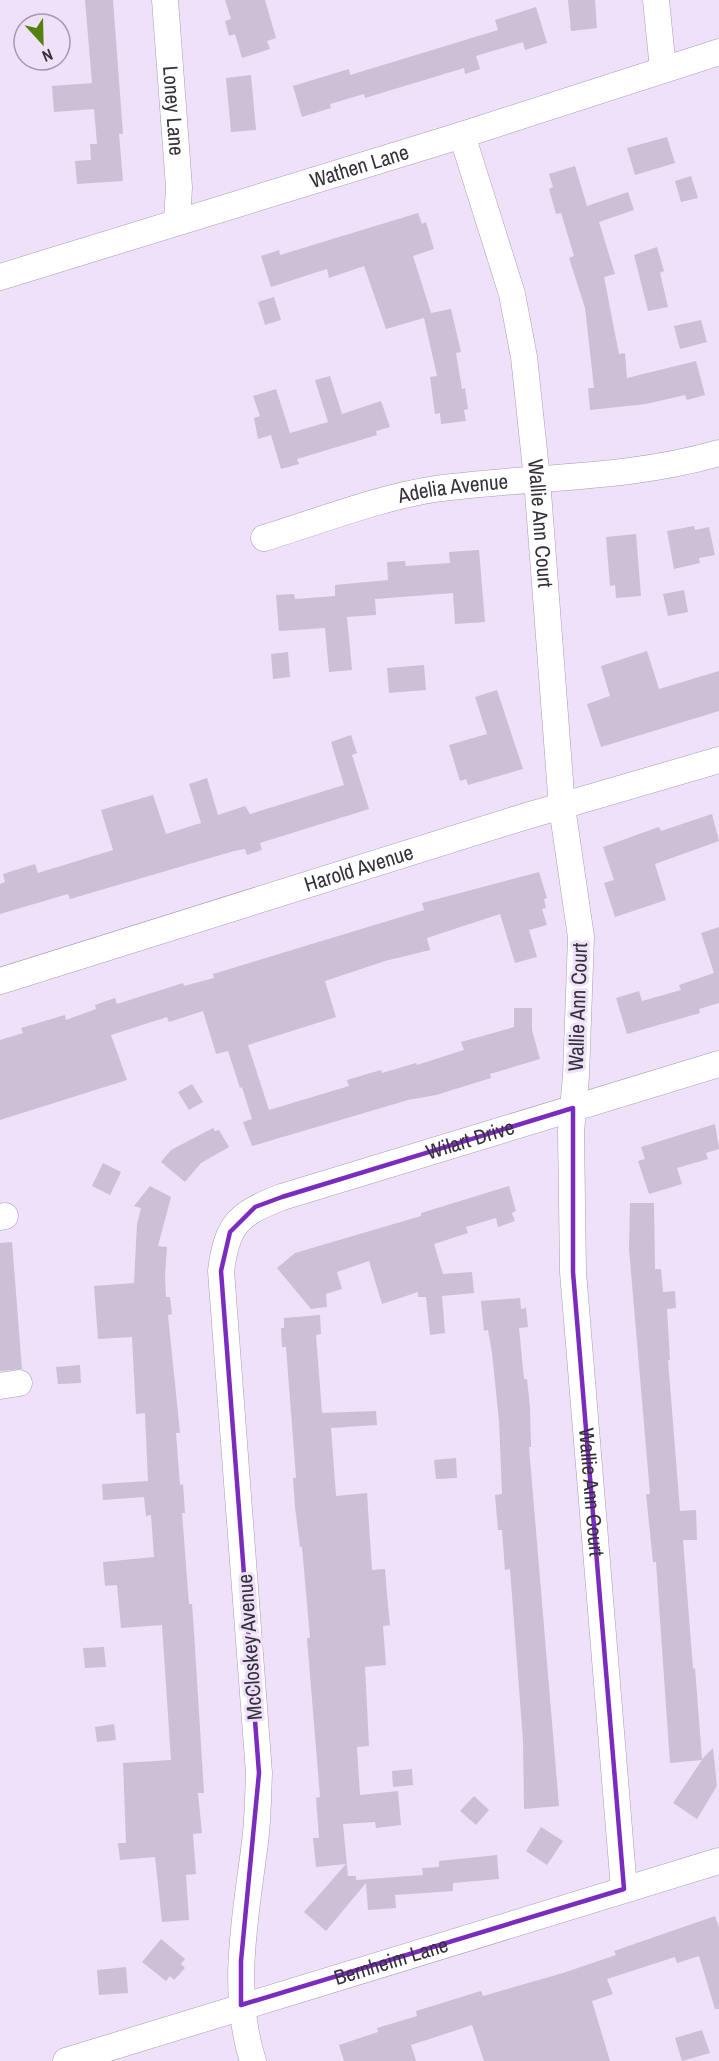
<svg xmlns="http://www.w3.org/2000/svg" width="719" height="2061" font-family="'Archivo Narrow',sans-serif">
<rect width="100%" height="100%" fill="#eee1f9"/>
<!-- building -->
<path fill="#ccbfd6" d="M85,0H113L123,134H119L123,181L77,184L75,161L91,160L90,144H97L94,109L54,112L52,86L92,83Z
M225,0H265L276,38L267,41L270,49L242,58L235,34L229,36L225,21L231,19Z
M568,0H595L597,28L571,31Z
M536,7L547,43L525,50L523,42L476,56L480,69L465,74L464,68L365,98L364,94L330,104L331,108L302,117L293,86L349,69L350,75L498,30L495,20Z
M251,75L256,130L231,132L226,78Z
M667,137L675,163L635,175L627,148Z
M575,166L587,206L628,192L634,210L599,222L615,274L604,277L619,354L625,353L627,378L696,361L705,395L687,400L685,395L646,404L590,410L588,388H594L585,308L569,258L574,256L562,216L561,213L556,214L549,189L553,187L549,174Z
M691,176L698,198L681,202L675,181Z
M418,213L422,224L426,222L434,249L413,256L431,313L451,309L461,352L456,353L462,389L465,388L468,409L464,410L466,421L441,424L440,413L435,414L430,377L437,376L424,318L386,329L364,266L329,278L327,269L271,287L261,256L279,250L280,255Z
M657,247L664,271L660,273L668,307L648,311L634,255Z
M274,297L281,320L265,325L258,302Z
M701,320L707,342L680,349L674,326Z
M330,376L342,414L381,401L390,427L376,431L377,435L297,459L299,464L281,469L271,435L258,439L254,418L260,416L253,396L276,389L290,433L328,422L315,380Z
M694,526L695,530L709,527L715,555L699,558L700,563L674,569L667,531Z
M636,534L641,596L616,598L615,585L610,586L606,537Z
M479,550L485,622L455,624L453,593L375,599L376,615L347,617L352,670L329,672L325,628L279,631L276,595L294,594L295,599L335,596V585L388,580L387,562L405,561L406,566L450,563L449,552Z
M684,590L688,612L668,616L663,594Z
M647,651L659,689L719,671V711L601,747L587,704L610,696L601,666Z
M288,652L290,677L273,679L271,654Z
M424,665L426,690L389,693L387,668Z
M497,690L523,769L468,785L466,779L460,781L449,745L487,734L475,697Z
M351,735L357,753L352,755L369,809L260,843L262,850L247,855L245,849L234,851L70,899L68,894L0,914V884L5,882L3,874L35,864L38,873L113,850L101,810L153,795L166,834L201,823L189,784L207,778L218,815L245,806L250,814L344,785L331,742Z
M712,814L719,841L655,864L666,900L615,917L604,883L614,880L603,847L659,827L661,831Z
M539,872L547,898L544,899L546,908L542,909L547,925L529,930L537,957L515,963L500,914L427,938L430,950L385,961L325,981L336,1017L248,1045L269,1110L349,1086L347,1080L381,1070L382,1073L416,1063L417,1065L464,1050L461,1042L514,1027V1008H532V1030L540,1059L490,1074L491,1078L436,1095L408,1100L252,1146L243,1122L252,1119L242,1087L240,1088L228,1051L216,1054L203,1011L169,1022L167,1017L111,1035L127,1080L0,1120V1040L23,1033L21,1028L65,1015L66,1020L96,1009L95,1005L115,998L117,1004L183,983L184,986L214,978L213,974L424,910L422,903Z
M719,927V1003L699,1009L700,1013L627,1034L616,998L639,991L642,1001L681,990L679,985L714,973L701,933Z
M192,1084L203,1102L189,1110L178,1092Z
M715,1124L719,1149L706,1153L708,1159L677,1168L682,1184L649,1194L638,1161L645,1159L641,1147Z
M213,1128L215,1131L219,1130L229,1147L201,1163L185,1182L161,1162L171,1150Z
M103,1163L121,1172L110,1195L92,1186Z
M150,1186L171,1197L158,1246L167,1247L165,1276L166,1297H170L172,1314L168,1315L180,1433H176L180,1485L183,1484L185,1513H182L189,1604H192L194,1632L204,1793H198L202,1833L193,1834L196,1874L186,1875L189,1920L162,1922L155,1857L120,1860L118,1843H126L123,1763L171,1760L162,1625L121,1628L117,1585L105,1586L103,1562L154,1557L151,1515L146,1516L144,1497L103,1500L102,1484L148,1481L145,1413L136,1414L132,1337L98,1339L94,1286L134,1283L137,1224L141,1208L134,1206Z
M509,1186L516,1211L512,1213L515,1221L498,1227L496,1218L466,1227L468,1233L434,1244L443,1274L472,1272L474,1293L442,1296L445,1333L430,1335L426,1297H418V1292L382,1304L369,1261L337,1272L342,1289L326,1294L327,1307L311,1309L277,1268L295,1253L421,1216V1213Z
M630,1203H654L655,1269H661L663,1292L675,1291L676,1308L667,1309L670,1360H668L680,1511L696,1510L697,1540H683L693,1669L695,1668L702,1759L713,1748L717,1786L697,1819L673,1803L702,1760L670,1763L656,1562H653L646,1494H650L629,1249Z
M12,1242L22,1369L0,1371V1243Z
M520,1298L521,1309L526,1308L528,1327L519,1328L524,1379H527L530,1407L531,1447H529L559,1806L524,1809L523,1741L510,1569L505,1570L502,1530H498L495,1495L502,1494L499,1421L492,1353L488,1330L484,1331L481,1301Z
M320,1315L321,1334L316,1335L322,1413L376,1411L377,1425L331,1428L336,1496L367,1493L372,1570L385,1569L388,1606L390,1625L383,1626L386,1665L365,1667L369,1746L357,1747L360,1795L398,1791L401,1825L376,1828L375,1822L343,1824L348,1876H356V1880L423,1875L422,1868L439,1867V1861L497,1855L499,1879L453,1883V1891L395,1895L396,1908L368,1910L366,1883L326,1931L304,1912L346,1864L316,1867L313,1838H319L316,1798L320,1797L307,1638H310L302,1547H300L295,1507L293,1478H296L286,1347H282L281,1328H284V1318Z
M80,1365L81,1383L58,1384L56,1367Z
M456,1458L457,1478L436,1479L434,1460Z
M104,1647L106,1667L85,1668L83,1648Z
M114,1724L116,1740L97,1742L95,1727Z
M412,1769L413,1785L393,1787L392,1771Z
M474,1796L489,1810L476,1825L460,1811Z
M541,1827L563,1841L547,1865L526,1851Z
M715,1916L719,1928V2009H715L699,1956L677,1963L675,1957L607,1979L613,1994L592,2001L610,2061H484L472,2025L411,2045L416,2061H344L339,2045L378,2032L377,2028L417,2016L416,2011L481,1991L483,1996L563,1973L616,1955L614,1951Z
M161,1939L185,1959L181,1964L185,1968L174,1980L170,1976L166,1981L142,1962Z
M126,1967L128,1993L99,1995L97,1970Z
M702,2030L710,2053L682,2061L675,2038Z"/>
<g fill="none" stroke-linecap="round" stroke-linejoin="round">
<!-- minor casing -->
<g stroke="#a89cb2" stroke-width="27">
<g id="minor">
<path id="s1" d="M165,0L179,187L177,222"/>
<path d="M656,0L663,69"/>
<path id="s2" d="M462,135L512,294L524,357L537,479L562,807L581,937L576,1076L571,1132L573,1272L624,1889"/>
<path id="s3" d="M0,277L462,135L719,52"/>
<path id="s4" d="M264,538C320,521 377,498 435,489C529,476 627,480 719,453"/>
<path id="s5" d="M0,981L520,818L719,760"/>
<path d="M0,1217L5,1216"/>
<path d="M0,1386L19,1383"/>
<path id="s6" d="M66,2061L719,1861"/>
<path id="s7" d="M253,2061C230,1989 246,1915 255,1842C258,1819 258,1796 259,1773L221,1271C227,1224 238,1214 282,1197L719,1064"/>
</g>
</g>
<!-- minor -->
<use href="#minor" stroke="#fff" stroke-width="26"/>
</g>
<!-- marked area -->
<path fill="none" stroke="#7b2cbf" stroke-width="4.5" stroke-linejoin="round" d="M573,1108V1272L624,1889L241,2005V1961L259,1773L221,1271L230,1232L255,1207L282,1197Z"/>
<g text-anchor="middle" stroke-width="6" stroke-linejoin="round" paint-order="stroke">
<!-- street labels -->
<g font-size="21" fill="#36303a" stroke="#eee1f9">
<text dy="7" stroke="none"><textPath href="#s1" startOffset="111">Loney Lane</textPath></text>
<text dy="7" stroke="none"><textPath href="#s3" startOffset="376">Wathen Lane</textPath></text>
<text dy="7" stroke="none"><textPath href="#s4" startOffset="196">Adelia Avenue</textPath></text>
<text dy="7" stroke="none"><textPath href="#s2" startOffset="398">Wallie Ann Court</textPath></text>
<text dy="7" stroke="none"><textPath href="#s5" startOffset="376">Harold Avenue</textPath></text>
<text transform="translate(578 1007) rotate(-88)" y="7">Wallie Ann Court</text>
<text dy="7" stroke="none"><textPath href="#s7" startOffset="1094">Wilart Drive</textPath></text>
<text dy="7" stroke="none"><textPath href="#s2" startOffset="1370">Wallie Ann Court</textPath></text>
<text transform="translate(250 1647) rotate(-94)" y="7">McCloskey Avenue</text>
<text dy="7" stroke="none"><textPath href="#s6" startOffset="340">Bernheim Lane</textPath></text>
</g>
</g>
<!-- north arrow -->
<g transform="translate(42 42) rotate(158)"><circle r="28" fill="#eee1f9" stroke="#a49aad" stroke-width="1.5"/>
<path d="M0-4.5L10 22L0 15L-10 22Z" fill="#53810d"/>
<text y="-9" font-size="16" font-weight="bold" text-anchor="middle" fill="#36303a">N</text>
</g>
</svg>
